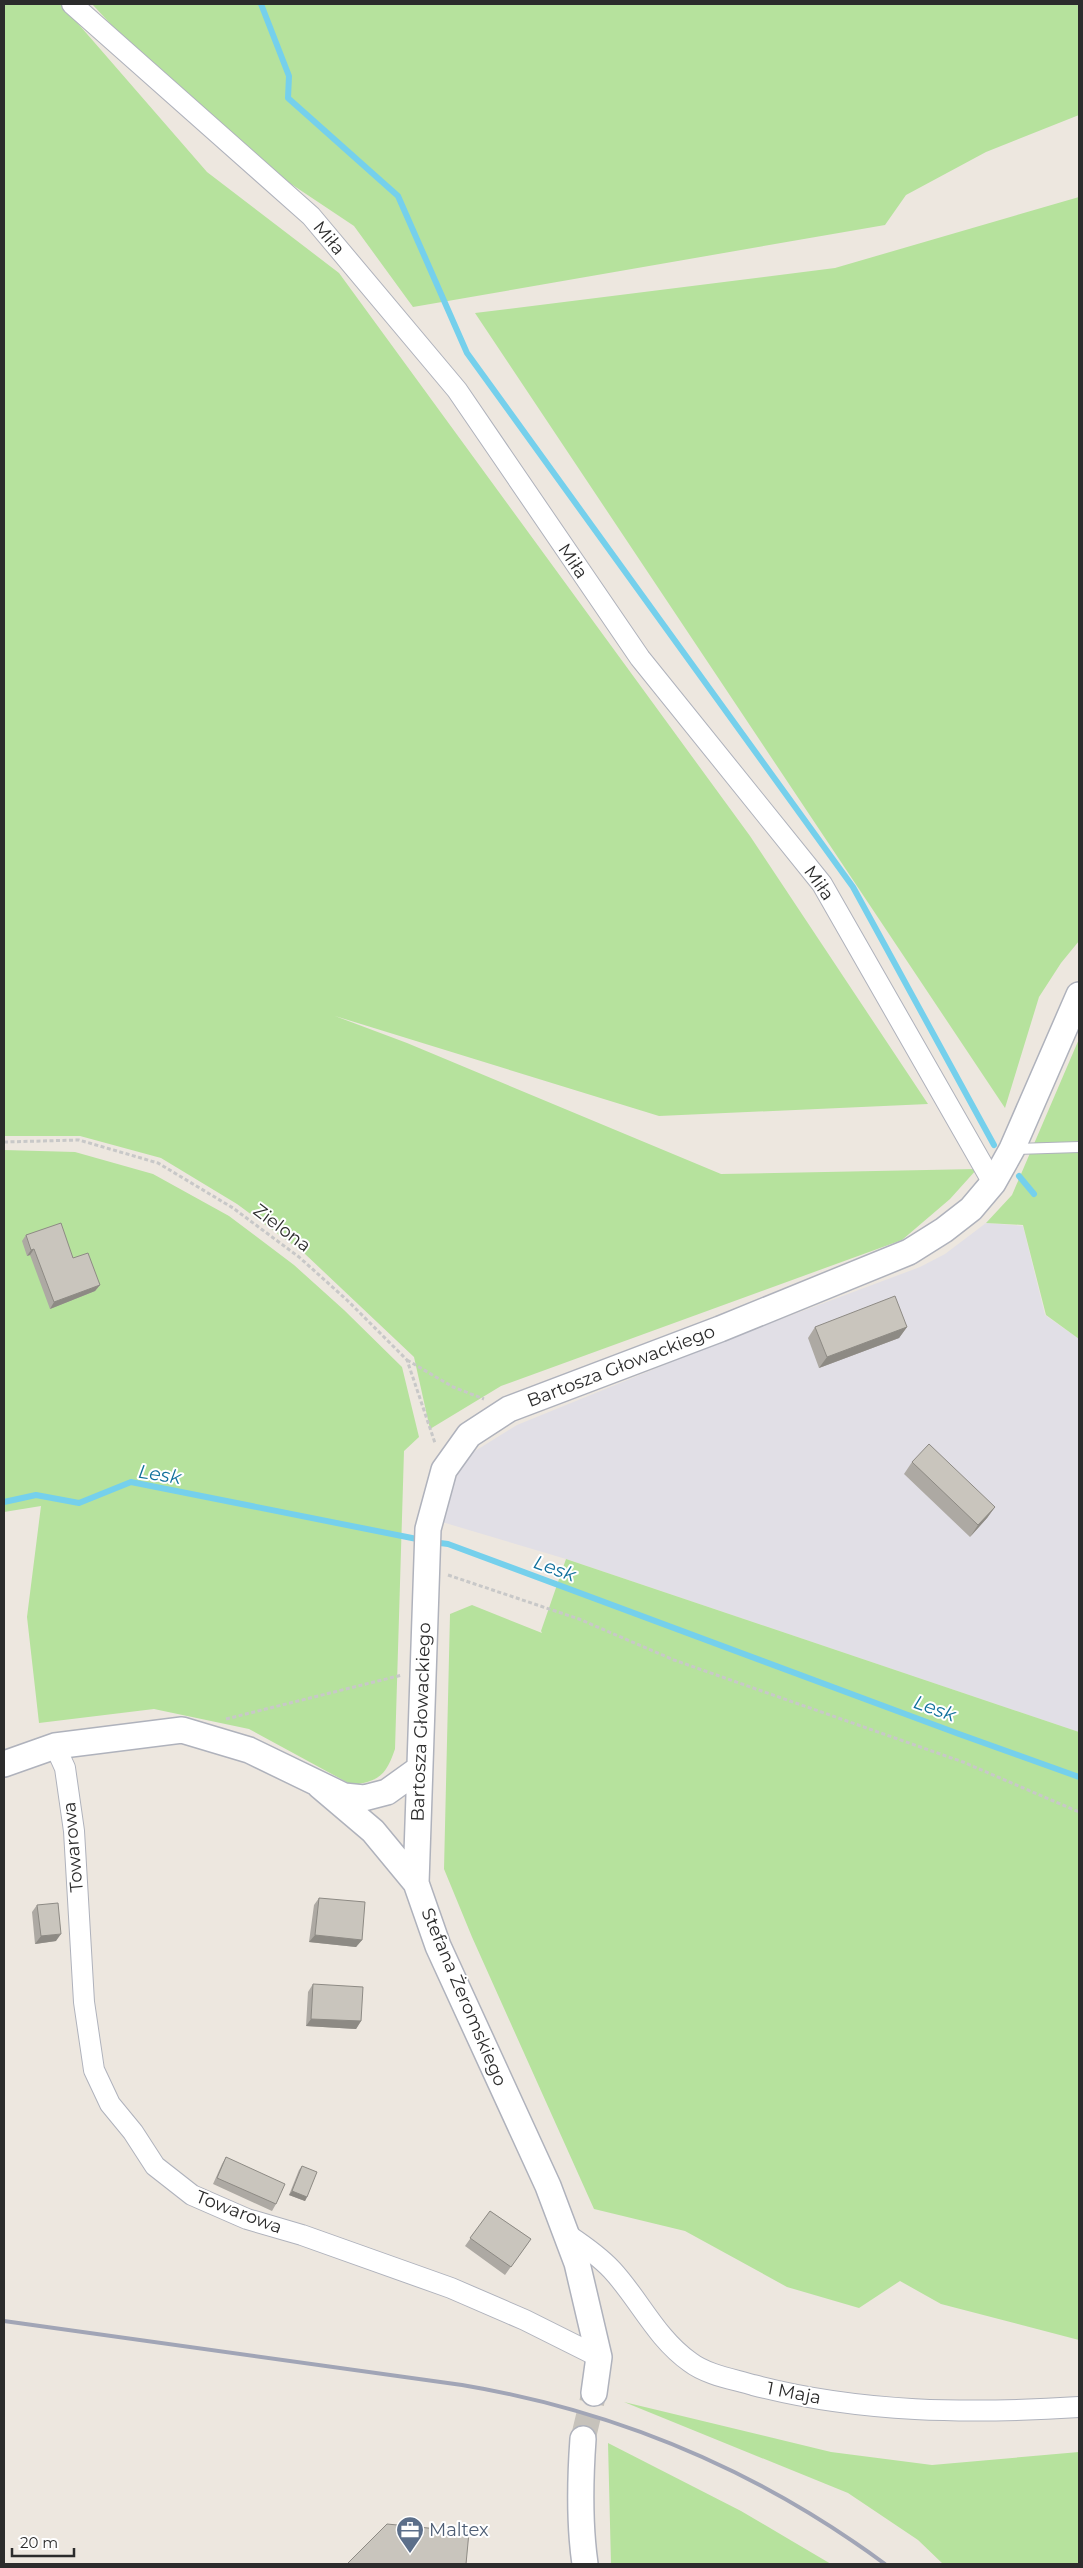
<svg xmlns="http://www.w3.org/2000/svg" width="1083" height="2568" font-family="Montserrat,sans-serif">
<rect width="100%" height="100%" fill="#ede7df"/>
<!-- industrial -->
<path fill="#e1dfe6" d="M986,1223L1023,1226L1045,1315L1079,1339V1732L566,1559L442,1522L453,1485L467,1456L517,1425L728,1339L920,1267L945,1254Z"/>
<!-- green -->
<path fill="#b6e29d" d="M4,4H61L207,172L339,273L750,836L928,1104L659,1116L335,1016L407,1043L721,1174L977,1169L950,1199L902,1240L501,1386L430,1429L414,1357L304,1253L237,1204L161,1158L80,1136H4Z
M92,4H1079V115L986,152L906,195L885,225L413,307L354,226L207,128Z
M1079,197V941L1061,963L1039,997L1005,1108L475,313L835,268Z
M1079,1039V1339L1046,1315L1023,1225L986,1223L1012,1195Z
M4,1150L75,1152L153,1174L229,1216L294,1265L344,1310L402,1367L419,1437L404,1451L395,1749C386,1775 380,1781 352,1785L249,1729L154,1709L39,1723L27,1617L41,1506L4,1512Z
M566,1559L1079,1732V2340L941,2304L900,2281L859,2308L787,2287L685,2231L594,2209L472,1937L444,1869L450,1614L472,1605L542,1633L541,1631Z
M624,2402L831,2452L932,2465L1079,2452V2564H943L918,2540L848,2493Z
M608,2443L741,2511L831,2564H611Z"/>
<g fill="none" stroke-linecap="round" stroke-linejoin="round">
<!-- stream -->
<path stroke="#75d0ec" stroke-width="6" d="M261,4L289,76L288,98L398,196L467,353L853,887L994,1145
M1019,1176L1034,1194
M4,1502L36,1495L79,1503L131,1482L422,1540
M432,1542L448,1544L959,1734L1079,1777"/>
<!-- tertiary-tunnel -->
<path stroke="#c6c2bb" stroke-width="25" stroke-dasharray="25 12" stroke-linecap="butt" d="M583,2439L594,2393"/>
<!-- service casing -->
<g stroke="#afb2bc" stroke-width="12">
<path id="service" d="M1013,1149L1079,1147"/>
</g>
<!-- minor casing -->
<g stroke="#afb2bc" stroke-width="22">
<path id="minor" d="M72,4L311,216L457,390L640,658L822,884L993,1183
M55,1746L65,1768L74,1831L84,2002L94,2070L110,2104L133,2132L155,2166L192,2195L247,2219L302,2235L451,2288L525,2320L599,2357
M568,2235C583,2245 599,2256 612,2270C639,2299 656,2338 690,2362C707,2375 733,2379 753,2385C860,2413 970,2414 1079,2407"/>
</g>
<!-- tertiary casing -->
<g stroke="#afb2bc" stroke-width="28">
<path id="tertiary" d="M4,1764L55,1746L182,1730L249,1750L344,1796L364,1798L387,1792L419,1769
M320,1786L373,1831L416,1883L438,1946L548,2186L577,2263L599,2357L594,2393
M416,1883L428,1529L444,1470L469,1435L509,1409L720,1329L909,1252L944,1230L971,1209L993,1183L1012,1149L1079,995
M583,2439C580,2481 579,2522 585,2564"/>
</g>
<!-- path -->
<path stroke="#c8c8c8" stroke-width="3" stroke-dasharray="4 2.5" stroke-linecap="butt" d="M4,1142L79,1140L158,1163L233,1208L299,1257L348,1301L407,1360L435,1443
M407,1360L453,1387L484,1399
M448,1575L579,1619L674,1660L963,1762L1079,1812
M226,1719L402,1675"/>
<!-- service -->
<use href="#service" stroke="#fff" stroke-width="10"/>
<!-- minor -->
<use href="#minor" stroke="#fff" stroke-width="20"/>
<!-- tertiary -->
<use href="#tertiary" stroke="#fff" stroke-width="25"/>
<!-- rail -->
<path stroke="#a1a5b6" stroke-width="4" d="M4,2321L462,2385C617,2411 759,2471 885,2564"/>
</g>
<!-- wall -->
<path fill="#ada9a3" d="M26,1235L73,1258L100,1285L95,1291L50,1309L30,1255L27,1256L22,1241Z
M815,1327H907L899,1338L819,1368L808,1338Z
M912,1462L995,1507L987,1518L970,1537L904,1474Z
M319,1898L362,1940L356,1947L309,1942L314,1905Z
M37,1905L56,1941L35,1944L32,1912Z
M313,1984L361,2021L356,2029L306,2026L308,1992Z
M226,2157L276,2204L272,2211L213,2184L222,2164Z
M302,2166L307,2197L305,2201L289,2195L299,2170Z
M490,2211L531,2239L505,2275L465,2246Z"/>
<!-- shaded-wall -->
<path fill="#8d8a84" d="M34,1249L30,1255L27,1256L31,1250Z
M100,1285L95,1291L50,1309L54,1302Z
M907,1327L899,1338L819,1368L827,1357Z
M995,1507L987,1518L970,1537L978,1525Z
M61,1934L56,1941L35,1944L41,1936Z
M315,1935L362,1940L356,1947L309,1942Z
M311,2019L361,2021L356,2029L306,2026Z
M292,2191L307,2197L305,2201L289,2195Z"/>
<!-- building -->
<path fill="#c9c5bd" stroke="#8d8a84" d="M61,1223L73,1258L88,1253L100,1285L54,1302L34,1249L31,1250L26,1235Z
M895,1296L907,1327L827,1357L815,1327Z
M929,1444L995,1507L978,1525L912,1462Z
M319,1898L365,1902L362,1940L315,1935Z
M58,1903L61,1934L41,1936L37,1905Z
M313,1984L363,1987L361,2021L311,2019Z
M226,2157L285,2184L276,2204L217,2178Z
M302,2166L317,2172L307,2197L292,2191Z
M490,2211L531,2239L511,2267L470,2238Z
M387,2524L469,2532L466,2564H347Z"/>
<!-- icons -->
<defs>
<g id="office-pin" transform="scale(1.4375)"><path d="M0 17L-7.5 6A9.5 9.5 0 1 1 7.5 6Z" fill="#5c6f8a" stroke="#fff"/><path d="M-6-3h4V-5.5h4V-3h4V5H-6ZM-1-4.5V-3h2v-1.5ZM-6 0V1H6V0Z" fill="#fff"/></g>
</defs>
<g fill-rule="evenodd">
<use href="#office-pin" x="410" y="2530"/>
</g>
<g text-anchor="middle" stroke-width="4" stroke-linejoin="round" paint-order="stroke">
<!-- street labels -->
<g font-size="18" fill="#2c2c2c" stroke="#fff">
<text transform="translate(329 238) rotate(50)" y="6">Miła</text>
<text transform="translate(573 561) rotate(56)" y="6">Miła</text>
<text transform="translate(819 883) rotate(55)" y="6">Miła</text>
<text transform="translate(282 1228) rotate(37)" y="6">Zielona</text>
<text transform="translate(621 1366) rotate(-21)" y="6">Bartosza Głowackiego</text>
<text transform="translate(421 1722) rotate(-88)" y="6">Bartosza Głowackiego</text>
<text transform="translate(73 1847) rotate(-95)" y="6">Towarowa</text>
<text transform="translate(464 1997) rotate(67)" y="6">Stefana Żeromskiego</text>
<text transform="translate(239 2212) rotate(21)" y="6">Towarowa</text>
<text transform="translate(794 2393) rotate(11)" y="6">1 Maja</text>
</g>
<!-- service labels -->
<g font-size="18" fill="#4e5e75" stroke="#fff" text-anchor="start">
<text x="429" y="2536">Maltex</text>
</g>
<!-- water labels -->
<g font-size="19" font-style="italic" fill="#10709c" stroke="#fff">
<text transform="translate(160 1474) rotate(9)" y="7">Lesk</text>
<text transform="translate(555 1568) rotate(20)" y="7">Lesk</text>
<text transform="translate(935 1708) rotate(20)" y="7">Lesk</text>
</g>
</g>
<!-- border -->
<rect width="1083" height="2568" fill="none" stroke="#2c2c2c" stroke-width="10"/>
<!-- scale -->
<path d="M12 2548v8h62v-8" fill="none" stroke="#2c2c2c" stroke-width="2.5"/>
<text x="20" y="2548" font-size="15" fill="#2c2c2c" stroke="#ffffff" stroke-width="4" paint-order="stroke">20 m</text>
</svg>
